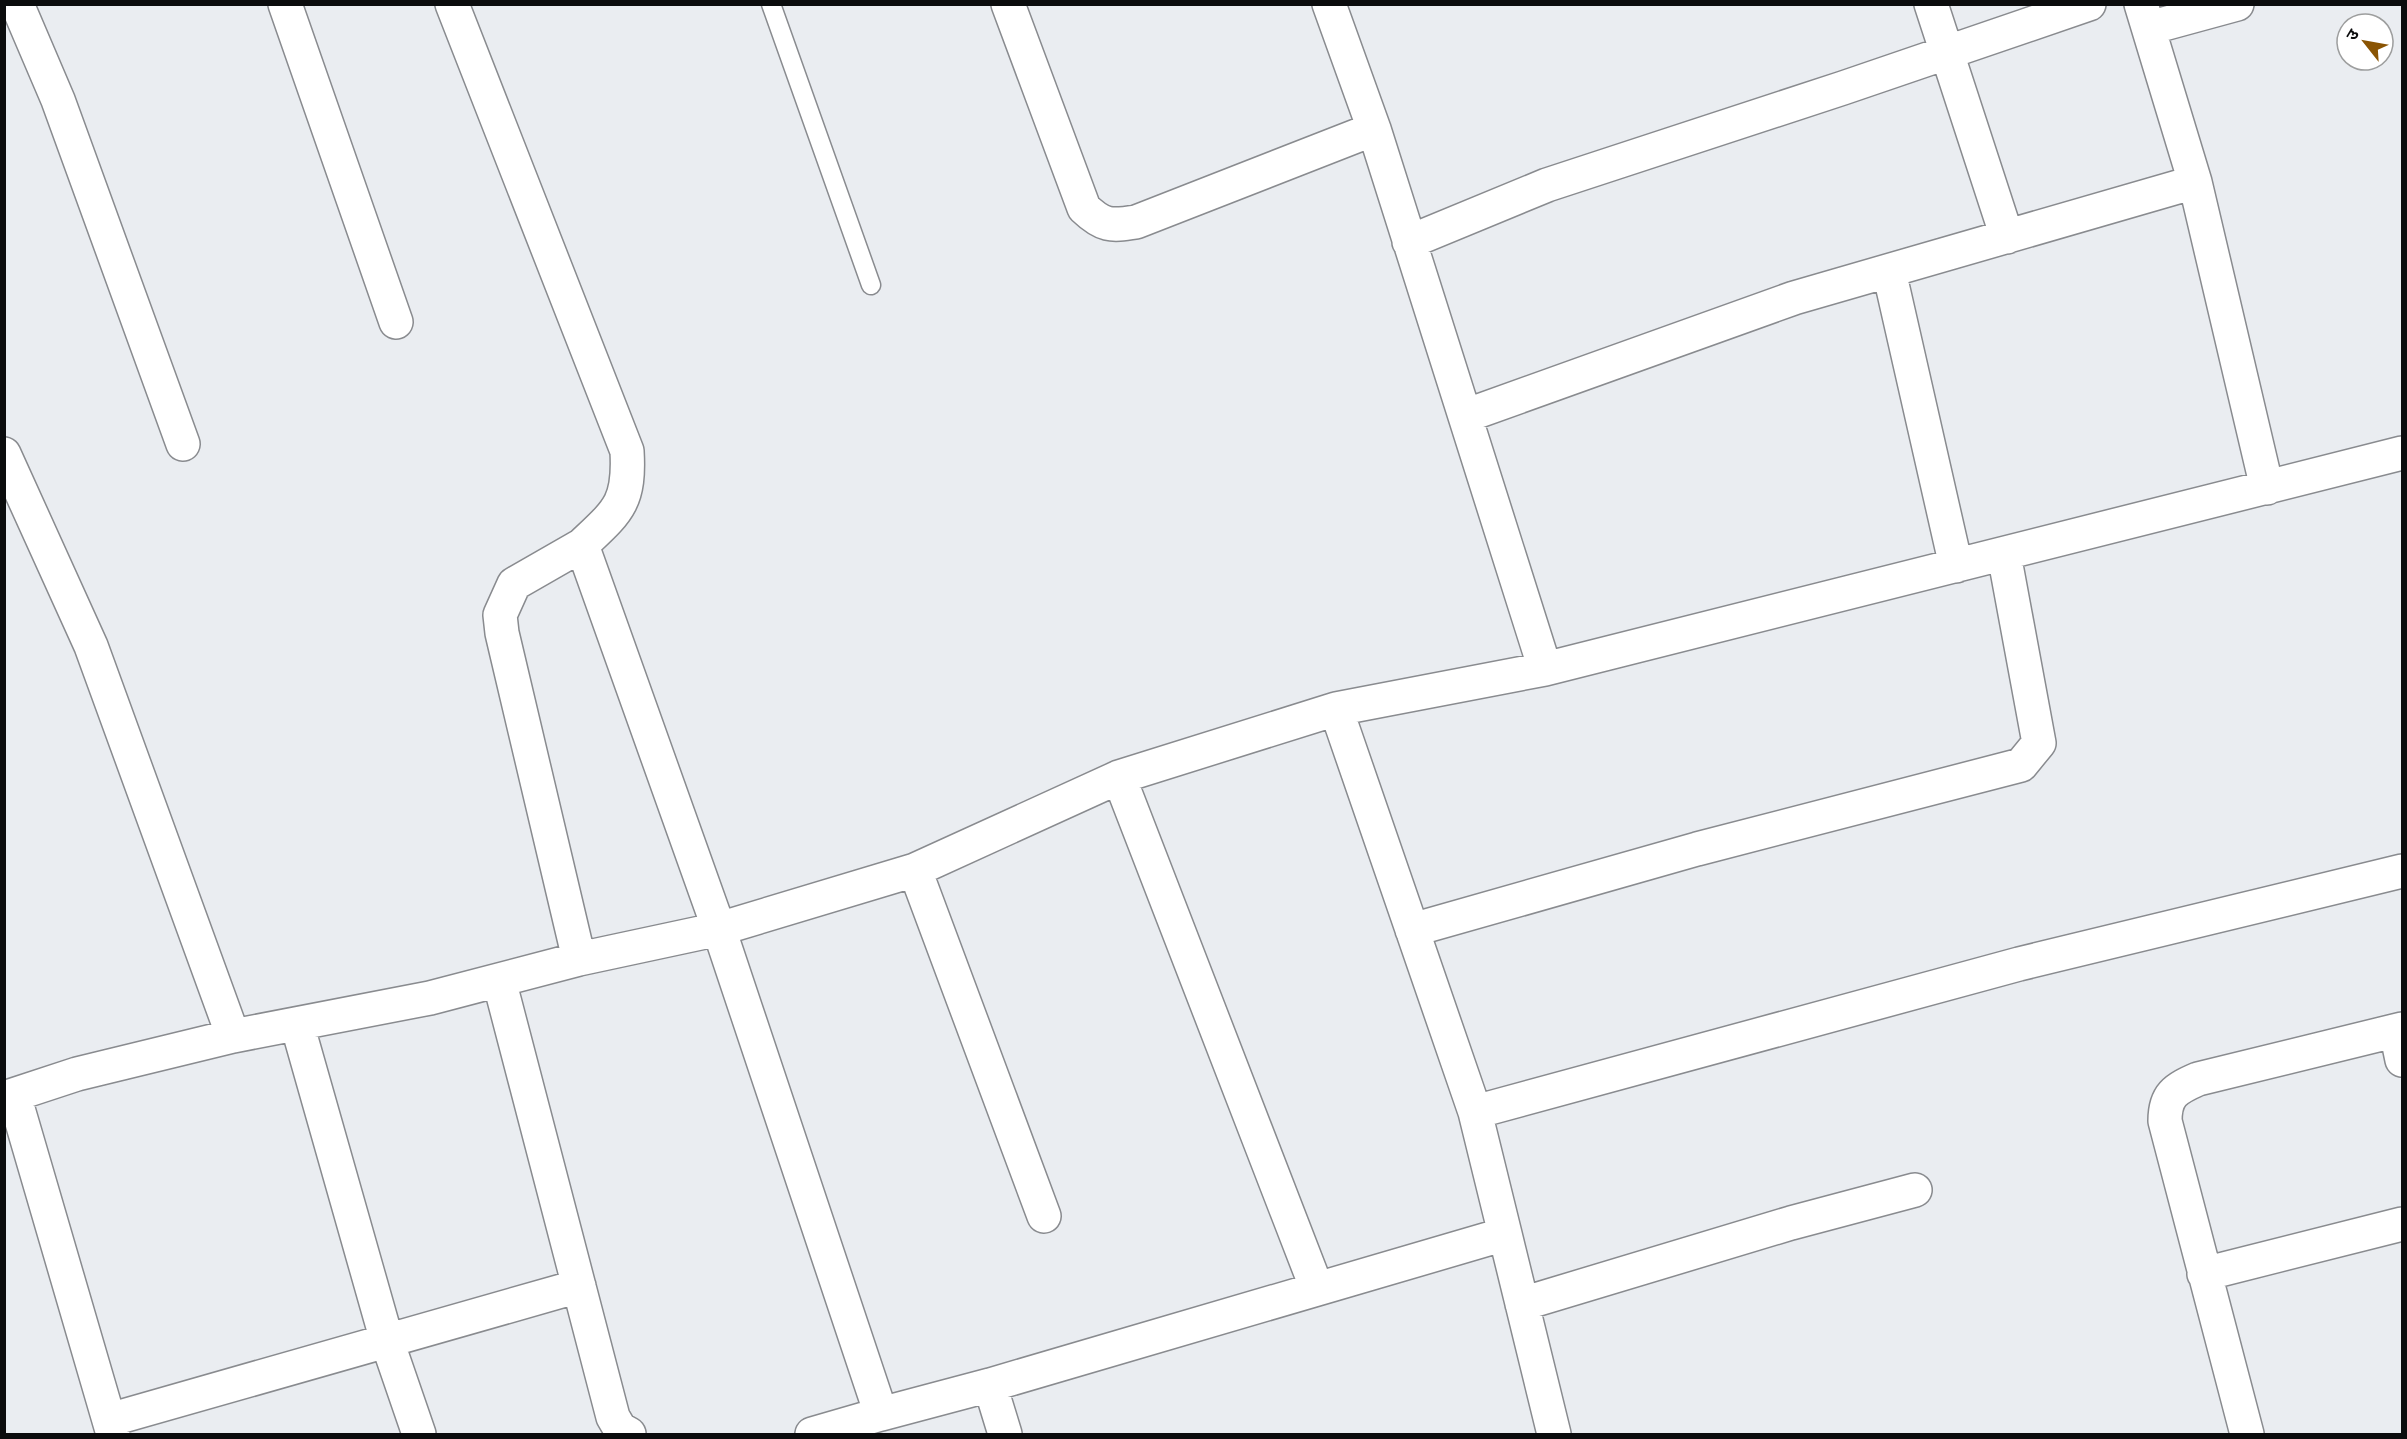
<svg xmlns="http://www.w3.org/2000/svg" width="2407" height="1439" font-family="'IBM Plex Sans','Noto Sans Devanagari',sans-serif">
<rect width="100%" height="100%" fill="#eaedf1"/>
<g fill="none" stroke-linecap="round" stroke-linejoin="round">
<!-- lane casing -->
<g stroke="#898b8f" stroke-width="21">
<path id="lane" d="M771,4L871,285"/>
</g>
<!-- street casing -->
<g stroke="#898b8f" stroke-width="36">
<path id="street" d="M17,4L58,100L183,444
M285,4L396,322
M1008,4L1084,208C1103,226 1110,226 1136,222L1374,129
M1329,4L1374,129L1545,669L1336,709
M1931,4L2007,237
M2141,4L2195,182L2267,488
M2149,28L2237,4
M1409,242L1547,185L1843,88L2089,4
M1889,271L1956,566
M1465,416L1794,298L2195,182
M4,454L91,646L233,1036
M1545,669L2402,453
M1119,777L1317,1289
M915,870L1044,1216
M1412,930L1697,849L2021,765L2039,743L2004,554
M579,959L502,633L500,615L514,584L582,545
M499,980L613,1417L620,1429L629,1434
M297,1024L387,1341L419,1434
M2396,1031L2402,1060
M14,1095L113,1434
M4,1098L77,1074L233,1036L430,998L579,959L719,929L915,870L1119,777L1336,709L1475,1112L1505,1234L990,1385L881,1414L719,929L582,545C618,511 630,503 627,451L452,4
M1475,1112L2019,964L2402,871
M1505,1234L1554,1434
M2204,1274L2402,1224
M1522,1304L1791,1223L1915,1190
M990,1385L1005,1434
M109,1420L579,1286
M812,1434L881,1414
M2247,1434L2165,1121C2165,1095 2175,1089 2198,1079L2402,1029"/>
</g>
<!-- lane -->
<use href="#lane" stroke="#fff" stroke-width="18"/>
<!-- street -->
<use href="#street" stroke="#fff" stroke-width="33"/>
</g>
<!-- border -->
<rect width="2407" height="1439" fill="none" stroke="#0b0c0d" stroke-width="12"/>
<!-- north arrow -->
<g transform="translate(2365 42) rotate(301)"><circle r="28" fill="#ffffff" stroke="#9d9e9e" stroke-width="1.5"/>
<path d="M0-4.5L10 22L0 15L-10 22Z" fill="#8a5403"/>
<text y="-9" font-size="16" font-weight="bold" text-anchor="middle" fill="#0b0c0d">उ</text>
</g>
</svg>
